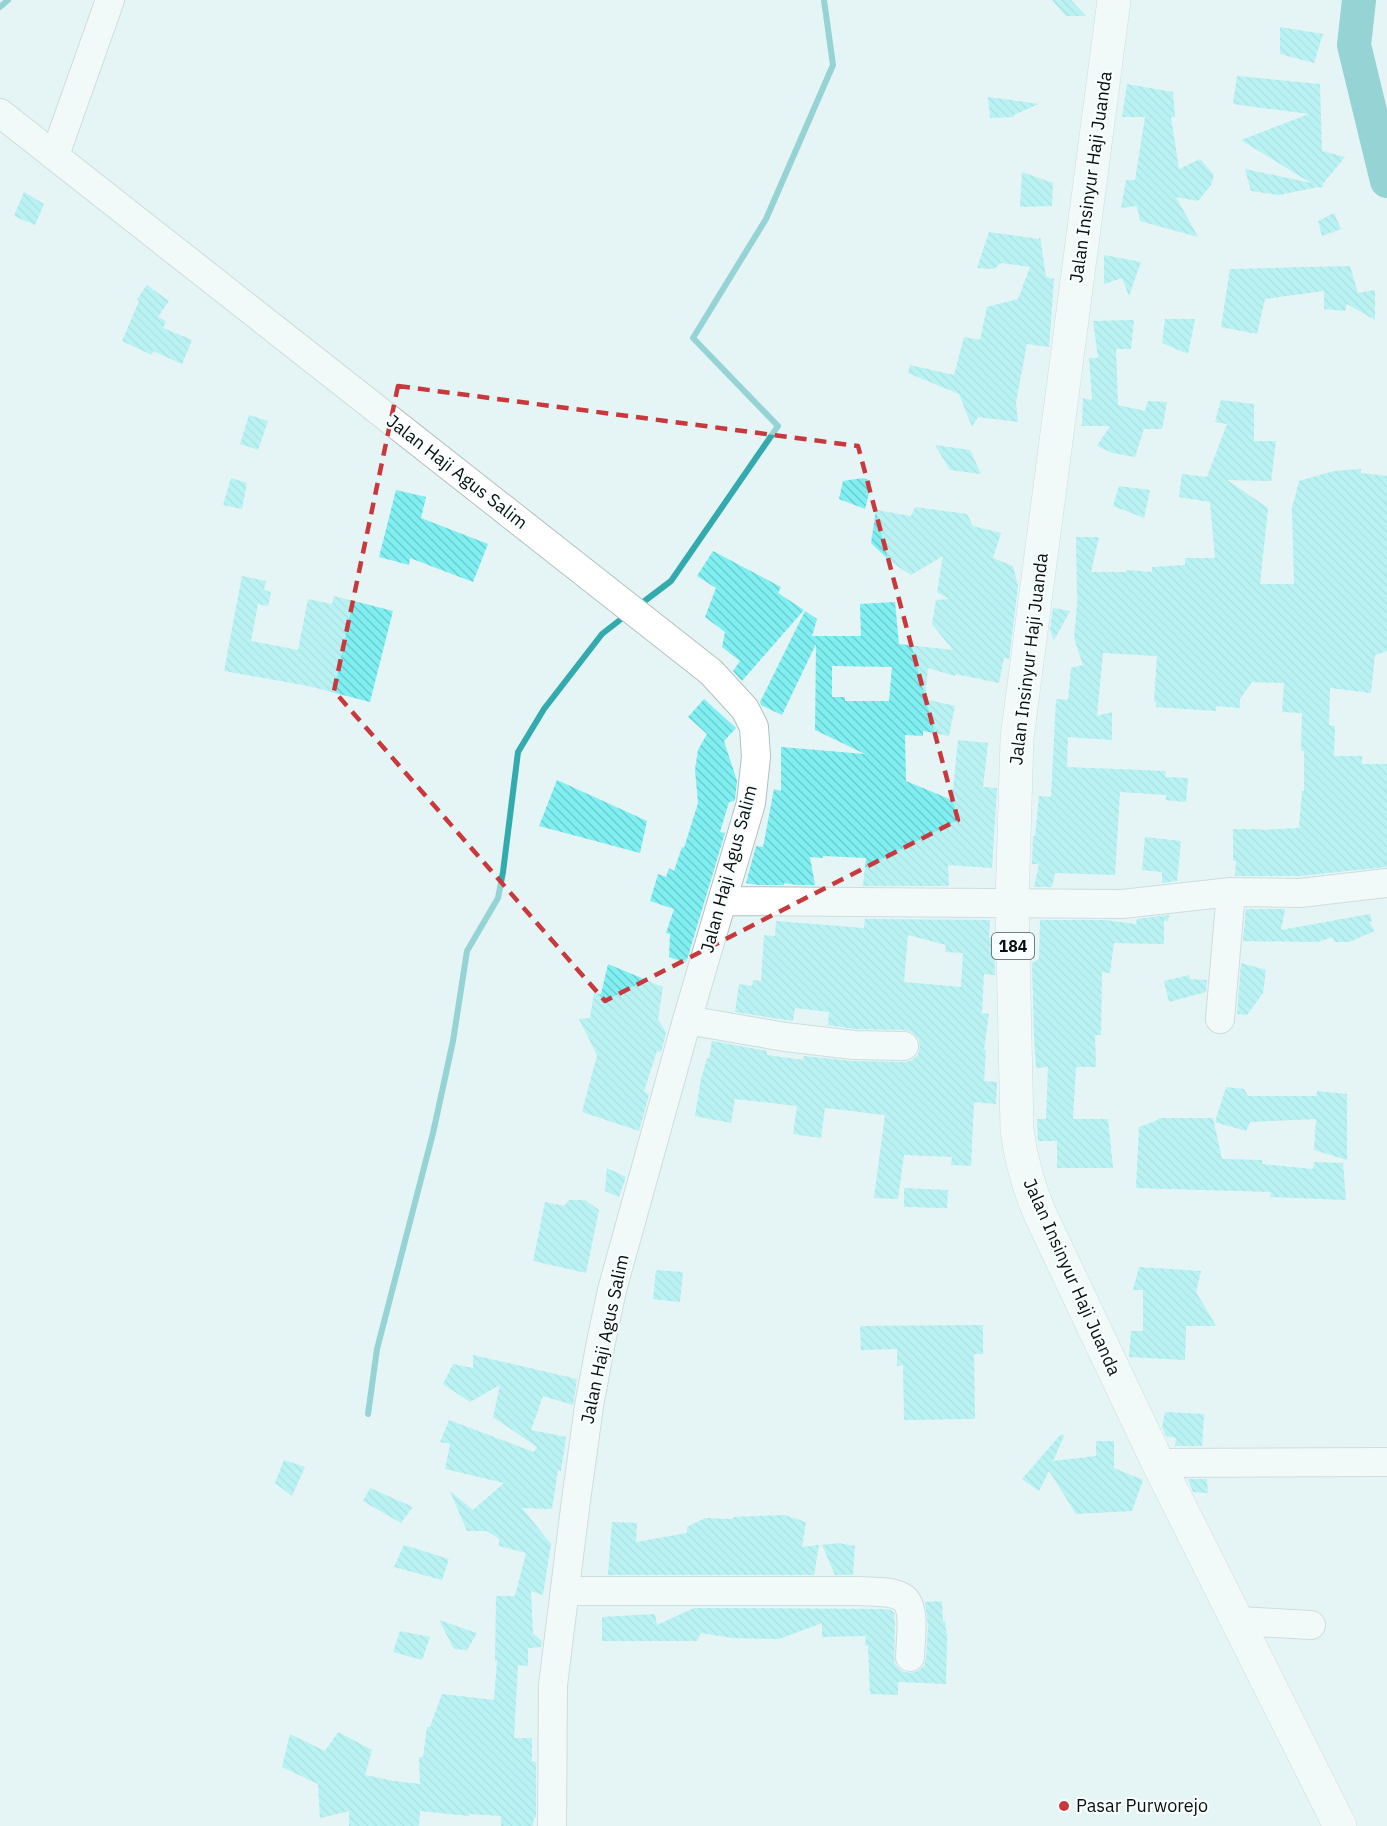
<svg xmlns="http://www.w3.org/2000/svg" width="1387" height="1826" font-family="'IBM Plex Sans',sans-serif">
<defs>
<pattern id="building-back-hatch" width="6" height="6" patternUnits="userSpaceOnUse" patternTransform="scale(1.5)"><rect width="6" height="6" fill="#80eff2"/><path d="M-1 5l2 2M0 0l6 6M5-1l2 2" fill="none" stroke="#6dccce"/></pattern>
</defs>
<rect width="100%" height="100%" fill="#e5f4f4"/>
<g fill="none" stroke-linecap="round" stroke-linejoin="round">
<!-- stream -->
<path stroke="#33aaae" stroke-width="6" d="M0,7L8,0
M638,606L671,581L778,426L693,338L766,219L833,65L824,0
M368,1414L377,1349L433,1133L453,1041L467,951L498,898L503,872L518,752L544,709L602,634L625,616"/>
<!-- river -->
<path stroke="#33aaae" stroke-width="34" d="M1359,0L1354,45L1387,181"/>
</g>
<!-- building -->
<path fill="url(#building-back-hatch)" fill-rule="evenodd" d="M1052,0H1071L1086,16H1066Z
M1280,27L1323,34L1314,63L1280,54Z
M1237,76L1320,84L1322,151L1345,157L1322,185H1325L1320,188L1318,187L1279,195L1251,191L1245,169L1311,183L1241,140L1309,114L1233,104Z
M1127,84L1173,92L1175,117H1171L1179,169L1200,159L1214,175L1211,185L1198,201L1176,197L1198,237L1140,221L1137,206L1121,208L1126,180H1135L1145,117H1122Z
M988,97L1039,104L1014,115V117L990,118Z
M1022,172L1053,183L1052,206L1020,207Z
M24,192L44,204L35,225L14,216Z
M1334,213L1341,229L1322,236L1318,221Z
M989,232L1039,239L1040,236L1046,277L1054,279L1049,347L1027,344L1016,402L1018,422L978,417L972,427L959,394L908,373L910,365L954,375L964,337L980,340L987,307L1018,299L1030,267L1001,263L994,269L977,268Z
M1104,255L1141,262L1129,296L1122,278L1104,284Z
M1350,266L1358,293L1375,290V320L1347,304L1345,311L1324,309V291L1265,299L1257,334L1221,327L1230,269Z
M147,285L169,301L158,317L166,321L163,328L192,340L182,364L153,351L152,355L122,341L139,301L137,299Z
M1165,319H1195L1188,354L1162,343Z
M1134,320L1131,349H1116L1118,405L1145,411L1148,401L1167,402L1162,429H1144L1135,457L1113,453L1097,446L1110,426H1082L1083,398L1092,400L1089,358H1098L1093,321Z
M1221,400L1254,404V441H1276L1271,481L1227,480L1268,508L1260,584H1294L1292,508L1299,481L1334,471L1361,469V473L1387,476V651L1375,655L1371,693L1330,688L1329,725L1335,726L1334,756H1362V764H1387V867L1299,876H1235L1236,861H1233V829H1261L1260,830L1299,828L1302,791H1304V751H1301L1302,713L1282,712L1284,683L1252,682L1240,699V708L1216,706V711L1156,707V702L1154,701L1157,656L1103,653L1097,716L1112,712V740L1068,737L1067,767L1166,771L1165,777L1188,778L1186,802L1166,800V795L1120,792L1115,875L1055,873L1052,887H1034L1039,864H1032L1033,836H1035L1039,796L1051,797L1056,699L1068,700L1071,668L1083,665L1074,638L1078,594L1077,597L1076,537H1099L1091,572H1126V570L1152,572V567L1185,565V558H1215L1210,502L1179,497L1182,474L1207,477L1227,424L1215,422Z
M249,415L268,421L258,450L240,444Z
M935,445L970,450L981,474L950,470Z
M231,478L247,483L242,509L223,505Z
M863,478L872,481L865,509L839,499L843,481Z
M1119,486L1150,490L1144,518L1113,506Z
M396,490L426,497L421,518L488,544L473,582L410,558L409,565L379,557Z
M915,507L967,514L973,526L1001,533L993,558L1013,566L1018,586L1009,659L1004,658L999,683L956,674L955,676L928,668L925,699L955,706L949,736L923,731V736L905,735L906,781L952,800L958,740L988,743L983,787L997,788L992,868L948,865L949,884L948,886H863L866,858L823,856V858L810,857L815,885H797L784,883V885H758L746,883L756,846L763,847L774,789L781,791V747L865,754L815,730L816,644L782,715L761,705L760,702L805,611L817,619L812,636H861L860,604L895,602L899,644L953,650L932,624L936,600L949,599L937,592L943,556L911,575L891,562L871,543L876,510L911,516ZM832,666L892,667L889,701H845V697H832Z
M713,551L781,587L778,593L804,610L742,681L733,671L740,661L722,647L725,632L705,617L716,588L697,576Z
M242,576L266,581L264,590L271,592L268,606L258,604L251,641L298,650L308,599L332,604L334,596L393,611L370,702L308,686L224,671Z
M1053,608L1070,611L1054,640L1050,630Z
M704,699L736,728L724,741L737,781L735,800L734,801L729,802L720,832L725,833L686,963L669,957L670,934L666,933L674,909L650,901L658,874L666,877L669,868L674,871L682,847L684,848L698,803L695,770L698,750L707,734L688,717Z
M557,780L647,821L640,853L539,826Z
M1145,837L1181,841L1177,881L1162,883V872L1142,870Z
M1246,909H1285L1281,930L1370,914L1372,921L1369,922L1375,931L1349,942H1335L1332,937L1318,942L1243,941Z
M1169,915L1168,921L1164,920V944L1114,943L1110,973L1102,972L1101,1035H1095L1096,1067H1076L1073,1119H1108L1113,1168H1057V1141H1038L1037,1119H1046L1048,1067L1036,1068L1034,1035L1032,963L1039,959L1040,920H1104L1136,924L1137,919Z
M865,919L990,920L989,937L994,939L995,975L984,974L982,1013L989,1014L984,1050H986L984,1081L997,1082L996,1104L974,1102L971,1166L951,1165L952,1157L904,1155L898,1199L874,1198L885,1115L825,1108L821,1138L793,1134L797,1106L735,1099L731,1123L695,1116L701,1079L707,1058L709,1059L712,1041L767,1051V1055L803,1060L804,1056L852,1061L904,1062L911,1061L918,1055L920,1046L918,1038L912,1032L904,1030L855,1029L828,1025L829,1012L795,1008L793,1021L735,1012L739,984L752,986L753,980L761,981L764,935L775,936L776,921L864,928ZM908,935L946,945L945,952L963,953L961,987L904,982Z
M1241,963L1266,970L1263,993L1247,1015L1237,1014Z
M608,964L663,987L658,1019L666,1033L661,1052L657,1051L644,1091L649,1095L639,1131L582,1112L597,1055L579,1019L590,1018L594,993L601,994Z
M1189,975L1190,979L1207,980L1206,992L1169,1002L1164,981Z
M1226,1087L1244,1089L1248,1096H1317V1091L1347,1094V1160L1314,1150L1316,1119L1250,1122L1246,1131L1215,1122Z
M1158,1118H1213L1222,1159L1262,1160V1164L1313,1169L1314,1162L1343,1163L1346,1200L1270,1197L1271,1192L1136,1188L1139,1127L1158,1120Z
M607,1168L626,1177L619,1197L605,1191Z
M904,1188L948,1190L947,1208L904,1207Z
M569,1200H585L599,1210L586,1273L533,1261L545,1202L564,1206Z
M1139,1267L1201,1271L1196,1292L1216,1326H1186L1185,1360L1129,1357L1131,1331H1143V1290H1133Z
M656,1270L683,1272L680,1302L653,1299Z
M983,1325V1354H974L975,1419L904,1420L903,1365L897,1366V1349L861,1350L860,1326Z
M473,1355L577,1379L573,1405L543,1396L531,1430L566,1437L561,1471L558,1470L552,1509L522,1508L551,1544L543,1595L531,1591L533,1634L542,1641L541,1647L528,1648V1666L518,1665L514,1738H532V1761L536,1762V1818L534,1817L533,1826H501V1816L469,1814V1816L420,1811L419,1826H349V1811L320,1818L318,1784L282,1767L290,1734L325,1751L338,1732L372,1750L365,1775L394,1781L420,1784L419,1757H423L427,1727H430L442,1694L494,1700L497,1661H495L496,1596H515L526,1553L499,1546V1539L487,1531H467L450,1491L473,1510L504,1483L445,1469L450,1444L440,1442L449,1420L534,1452L537,1447L493,1417L500,1385L470,1402L443,1384L453,1364L473,1368Z
M1165,1412L1204,1414L1202,1446H1175L1176,1438L1166,1436L1162,1427Z
M1061,1434L1064,1436L1053,1461L1096,1456V1441H1114V1468L1143,1480L1132,1511L1076,1514L1049,1471L1039,1491L1022,1479Z
M284,1460L305,1467L292,1496L275,1483Z
M1188,1479H1207L1208,1493L1193,1492Z
M370,1488L413,1507L401,1523L363,1501Z
M784,1515L806,1522L802,1547L819,1545L814,1575H608L612,1522L637,1523L636,1542L687,1533V1527L705,1518L733,1519V1517Z
M839,1543L855,1546L853,1575H835L822,1545Z
M404,1545L449,1559L442,1580L394,1567Z
M942,1601L943,1622L945,1621L947,1636L946,1684L898,1682V1695L870,1694L868,1646L865,1645L866,1636L822,1637V1623L779,1639L733,1638L701,1633L697,1641H602V1617L655,1614L657,1625L694,1608L884,1609L891,1610L894,1613L895,1625L894,1656L895,1664L901,1671L910,1673L918,1671L924,1666L926,1658L928,1625L925,1602Z
M439,1620L477,1633L467,1650L454,1649Z
M400,1631L430,1637L422,1660L393,1652Z"/>
<g fill="none" stroke-linecap="round" stroke-linejoin="round">
<!-- minor casing -->
<g stroke="#b2c0c1" stroke-width="30">
<path id="minor" d="M0,113L711,672L745,709L754,727L756,757L751,803L687,1020L612,1290L601,1342L589,1406L575,1508L553,1685L552,1826
M55,155L110,0
M722,901L1122,904L1231,892L1300,893L1387,883
M1220,1019L1231,892
M687,1020L785,1037L854,1045L904,1046
M1158,1463L1387,1462
M566,1591H858C871,1592 890,1590 902,1597C917,1605 910,1642 910,1657
M1237,1621L1311,1625"/>
</g>
<!-- major casing -->
<g stroke="#b2c0c1" stroke-width="34">
<path id="major" d="M1114,0L1017,738L1012,903L1017,1130C1021,1160 1028,1186 1040,1214L1158,1463L1340,1826"/>
</g>
<!-- minor -->
<use href="#minor" stroke="#fff" stroke-width="28"/>
<!-- major -->
<use href="#major" stroke="#fff" stroke-width="33"/>
</g>
<!-- marked area -->
<path d="M0 0H1387V1826H0ZM398,386L858,446L958,820L605,1001L334,691Z" fill="#e5f4f4" fill-opacity=".55" fill-rule="evenodd"/>
<path fill="none" stroke="#c8393e" stroke-width="4.5" stroke-dasharray="12 8" stroke-linejoin="round" d="M398,386L858,446L958,820L605,1001L334,691Z"/>
<!-- markers -->
<circle fill="#c8393e" stroke="#f9ffff" stroke-width="2" cx="1064" cy="1806" r="6"/>
<g text-anchor="middle" stroke-width="4.5" stroke-linejoin="round" paint-order="stroke">
<!-- shield labels -->
<rect fill="#f9ffff" stroke="#515656" stroke-width="1.5" x="992" y="933" width="42" height="26" rx="4.5"/>
<g font-size="16" font-weight="bold" fill="#090e0e">
<text x="1013" y="952">184</text>
</g>
<!-- street labels -->
<g font-size="18" fill="#090e0e" stroke="#f9ffff">
<text transform="translate(1091 177) rotate(-82)" y="6">Jalan Insinyur Haji Juanda</text>
<text transform="translate(457 472) rotate(38)" y="6">Jalan Haji Agus Salim</text>
<text transform="translate(1029 659) rotate(-83)" y="6">Jalan Insinyur Haji Juanda</text>
<text transform="translate(729 869) rotate(-75)" y="6">Jalan Haji Agus Salim</text>
<text transform="translate(1072 1277) rotate(66)" y="6">Jalan Insinyur Haji Juanda</text>
<text transform="translate(605 1339) rotate(-78)" y="6">Jalan Haji Agus Salim</text>
</g>
<!-- poi labels -->
<g font-size="18" fill="#090e0e" stroke="#f9ffff" text-anchor="start">
<text x="1076" y="1812">Pasar Purworejo</text>
</g>
</g>
</svg>
